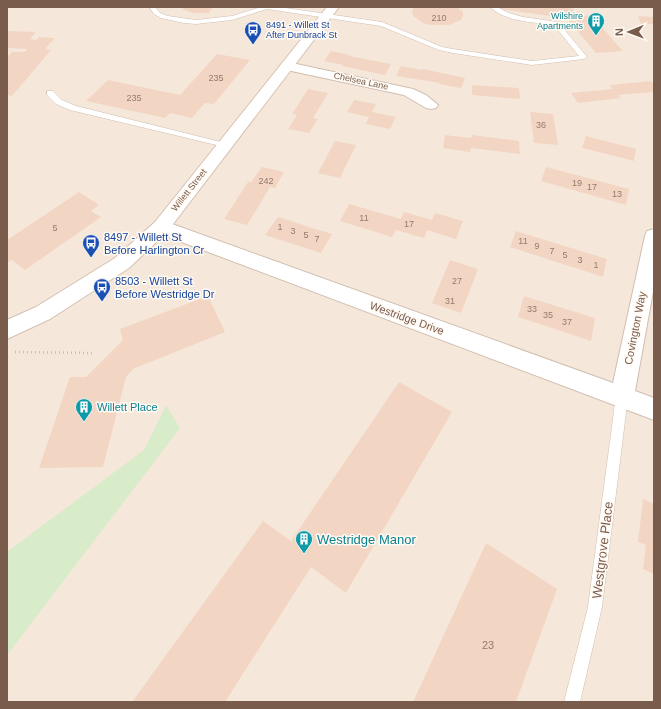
<svg xmlns="http://www.w3.org/2000/svg" width="661" height="709" font-family="Helvetica,sans-serif">
<rect width="100%" height="100%" fill="#fdf6ec"/>
<!-- residential -->
<path fill="#f5e8da" d="M7,7H654V702H7Z"/>
<!-- green -->
<path fill="#d8ecc9" d="M166,405L180,428L7,655V552L144,450Z"/>
<!-- building -->
<path fill="#f3d5c3" d="M186,7H213L209,13H193L182,9Z
M414,7H457L463,12V16L461,20L449,25H431L423,23L413,16L412,12Z
M502,7H564L574,9V11L580,12L584,16L591,15L623,51L596,53L569,21L571,20L570,19L501,9Z
M638,16L654,17V24H641Z
M7,31L36,32L30,39L37,40L39,37L55,38L45,49L51,50L12,96L7,95V57L12,52H25L27,49L7,48Z
M331,51L350,55L349,56L391,64L385,75L342,66L343,65L324,61Z
M217,54L250,60L214,104L205,103L192,118L170,113L165,118L86,101L108,80L180,95Z
M401,66L422,70L423,69L465,78L461,88L439,84L440,83L396,76Z
M651,81L654,85V92L618,95L621,98L578,103L571,93L613,89L610,85Z
M472,85L519,88L520,99L472,95Z
M308,89L328,93L313,118L318,119L309,133L288,129L297,115L292,114Z
M354,100L376,104L372,112L396,117L390,129L366,124L369,117L347,112Z
M530,112L553,114L558,145L534,143Z
M445,135L471,138L472,135L519,141L520,154L471,148L470,152L443,148Z
M586,136L636,149L634,161L582,148Z
M335,141L356,145L340,178L318,173Z
M262,167L284,172L275,188L270,187L247,225L224,219L248,182H251Z
M546,167L629,189L626,205L541,181Z
M79,192L99,205L91,211L101,217L25,270L12,260L7,263V240Z
M349,204L401,219L404,212L432,220L435,213L463,221L456,239L427,230L424,238L396,230L392,237L340,221Z
M278,217L303,225L332,234L321,253L265,235Z
M516,231L607,259L603,277L510,247Z
M450,260L478,269L461,313L432,303Z
M208,296L225,332L133,369L126,377L103,467L39,468L70,377H86L123,340L120,329Z
M524,296L595,318L591,341L518,317Z
M399,382L452,412L346,593L311,567L225,702H132L263,521L291,541Z
M643,499L654,504V574L643,569L646,545L638,542Z
M486,543L557,589L516,702H413Z"/>
<g fill="none" stroke-linecap="round" stroke-linejoin="round">
<!-- lane casing -->
<g stroke="#d1beb0" stroke-width="1">
<path id="lane" d="M149,7H155L160,13L168,16L196,20L232,16L261,7H279L382,22L442,47L453,49L532,61L579,56L554,25C534,22 506,22 490,7H497L509,13L523,17L558,22L587,57L584,59L532,65L453,53L439,50L381,26L267,9L232,20L196,24L184,23L161,18L154,14Z
M47,91H53L62,100L76,106L225,143L229,145L225,147L70,110L56,104L47,95Z
M622,391L626,392L628,396L602,607L580,702H564L588,607L616,396L618,392Z"/>
</g>
<!-- street casing -->
<g stroke="#d1beb0" stroke-width="2">
<path id="street" d="M287,62L413,89L426,95L438,105L436,108L431,109L426,108L404,95L282,69L280,66L282,63Z
M161,220L613,383L645,236L647,231L654,229V286L635,391L654,398V420L155,232L152,227L155,222Z"/>
</g>
<!-- secondary casing -->
<g stroke="#d6c0b0" stroke-width="2">
<path id="secondary" d="M327,7H339L167,232L129,268L50,319L7,339V320L36,307L115,258L155,222Z"/>
</g>
<!-- path -->
<path stroke="#d9b8a5" stroke-width="2.5" stroke-dasharray="1 3" stroke-linecap="butt" d="M15,352L92,353"/>
<!-- lane -->
<use href="#lane" fill="#fff" fill-rule="evenodd"/>
<!-- street -->
<use href="#street" fill="#fff" fill-rule="evenodd"/>
<!-- secondary -->
<use href="#secondary" fill="#fff" fill-rule="evenodd"/>
</g>
<!-- icons -->
<defs>
<g id="building-pin" transform="scale(0.9)"><path d="M0 17L-7.5 6A9.5 9.5 0 1 1 7.5 6Z" fill="#0f9aa8" stroke="#fffaf3"/><path d="M-4-6H4V6H1V3H-1V6H-4ZM-2.5-4.3h1.7v1.8h-1.7ZM.8-4.3h1.7v1.8H.8ZM-2.5-1h1.7V.8h-1.7ZM.8-1h1.7V.8H.8Z" fill="#fff"/></g>
<g id="bus-pin" transform="scale(0.9)"><path d="M0 17L-7.5 6A9.5 9.5 0 1 1 7.5 6Z" fill="#1a4fb4" stroke="#fffaf3"/><path d="M-5-6H5V4H4V6H2V4H-2V6H-4V4H-5ZM-3.5-4V0h7V-4ZM-3.5 1.2v1.5H-2V1.2ZM2 1.2v1.5H3.5V1.2Z" fill="#fff"/></g>
</defs>
<g fill-rule="evenodd">
<use href="#building-pin" x="596" y="21"/>
<use href="#bus-pin" x="253" y="30"/>
<use href="#bus-pin" x="91" y="243"/>
<use href="#bus-pin" x="102" y="287"/>
<use href="#building-pin" x="84" y="407"/>
<use href="#building-pin" x="304" y="539"/>
</g>
<g text-anchor="middle" stroke-width="3" stroke-linejoin="round" paint-order="stroke">
<!-- far-culture labels -->
<g font-size="9" fill="#0d838f" stroke="#fffaf3" text-anchor="end">
<text x="583" y="19">Wilshire<tspan x="583" dy="10">Apartments</tspan></text>
</g>
<!-- number labels -->
<g font-size="9" fill="#987a6a">
<text x="439" y="21">210</text>
<text x="216" y="81">235</text>
<text x="134" y="101">235</text>
<text x="541" y="128">36</text>
<text x="266" y="184">242</text>
<text x="577" y="186">19</text>
<text x="592" y="190">17</text>
<text x="617" y="197">13</text>
<text x="364" y="221">11</text>
<text x="409" y="227">17</text>
<text x="280" y="230">1</text>
<text x="55" y="231">5</text>
<text x="293" y="234">3</text>
<text x="306" y="238">5</text>
<text x="317" y="242">7</text>
<text x="523" y="244">11</text>
<text x="537" y="249">9</text>
<text x="552" y="254">7</text>
<text x="565" y="258">5</text>
<text x="580" y="263">3</text>
<text x="596" y="268">1</text>
<text x="457" y="284">27</text>
<text x="450" y="304">31</text>
<text x="532" y="312">33</text>
<text x="548" y="318">35</text>
<text x="567" y="325">37</text>
</g>
<!-- far-transit labels -->
<g font-size="9" fill="#164399" stroke="#fffaf3" text-anchor="start">
<text x="266" y="28">8491 - Willett St<tspan x="266" dy="10">After Dunbrack St</tspan></text>
</g>
<!-- far-street labels -->
<g font-size="9" fill="#7a5c4d" stroke="#fffaf3">
<text transform="translate(361 81) rotate(12)" y="3">Chelsea Lane</text>
<text transform="translate(189 190) rotate(-52)" y="3">Willett Street</text>
</g>
<!-- transit labels -->
<g font-size="11" fill="#164399" stroke="#fffaf3" text-anchor="start">
<text x="104" y="241">8497 - Willett St<tspan x="104" dy="13">Before Harlington Cr</tspan></text>
<text x="115" y="285">8503 - Willett St<tspan x="115" dy="13">Before Westridge Dr</tspan></text>
</g>
<!-- street labels -->
<g font-size="11" fill="#7a5c4d" stroke="#fffaf3">
<text transform="translate(407 318) rotate(20)" y="4">Westridge Drive</text>
<text transform="translate(635 328) rotate(-79)" y="4">Covington Way</text>
</g>
<!-- culture labels -->
<g font-size="11" fill="#0d838f" stroke="#fffaf3" text-anchor="start">
<text x="97" y="411">Willett Place</text>
</g>
<!-- near-number labels -->
<g font-size="11" fill="#987a6a">
<text x="488" y="649">23</text>
</g>
<!-- near-culture labels -->
<g font-size="13" fill="#0d838f" stroke="#fffaf3" text-anchor="start">
<text x="317" y="544">Westridge Manor</text>
</g>
<!-- near-street labels -->
<g font-size="13" fill="#7a5c4d" stroke="#fffaf3">
<text transform="translate(602 550) rotate(-83)" y="5">Westgrove Place</text>
</g>
</g>
<!-- border -->
<rect width="661" height="709" fill="none" stroke="#7a5c4d" stroke-width="16"/>
<!-- north arrow -->
<g transform="translate(629 32) rotate(269)" stroke="#fffaf3" stroke-width="3" paint-order="stroke">
<path d="M0-3L7 15L0 10L-7 15Z" fill="#7a5c4d"/>
<text y="-6" font-size="11" font-weight="bold" text-anchor="middle" fill="#7a5c4d">N</text>
</g>
</svg>
